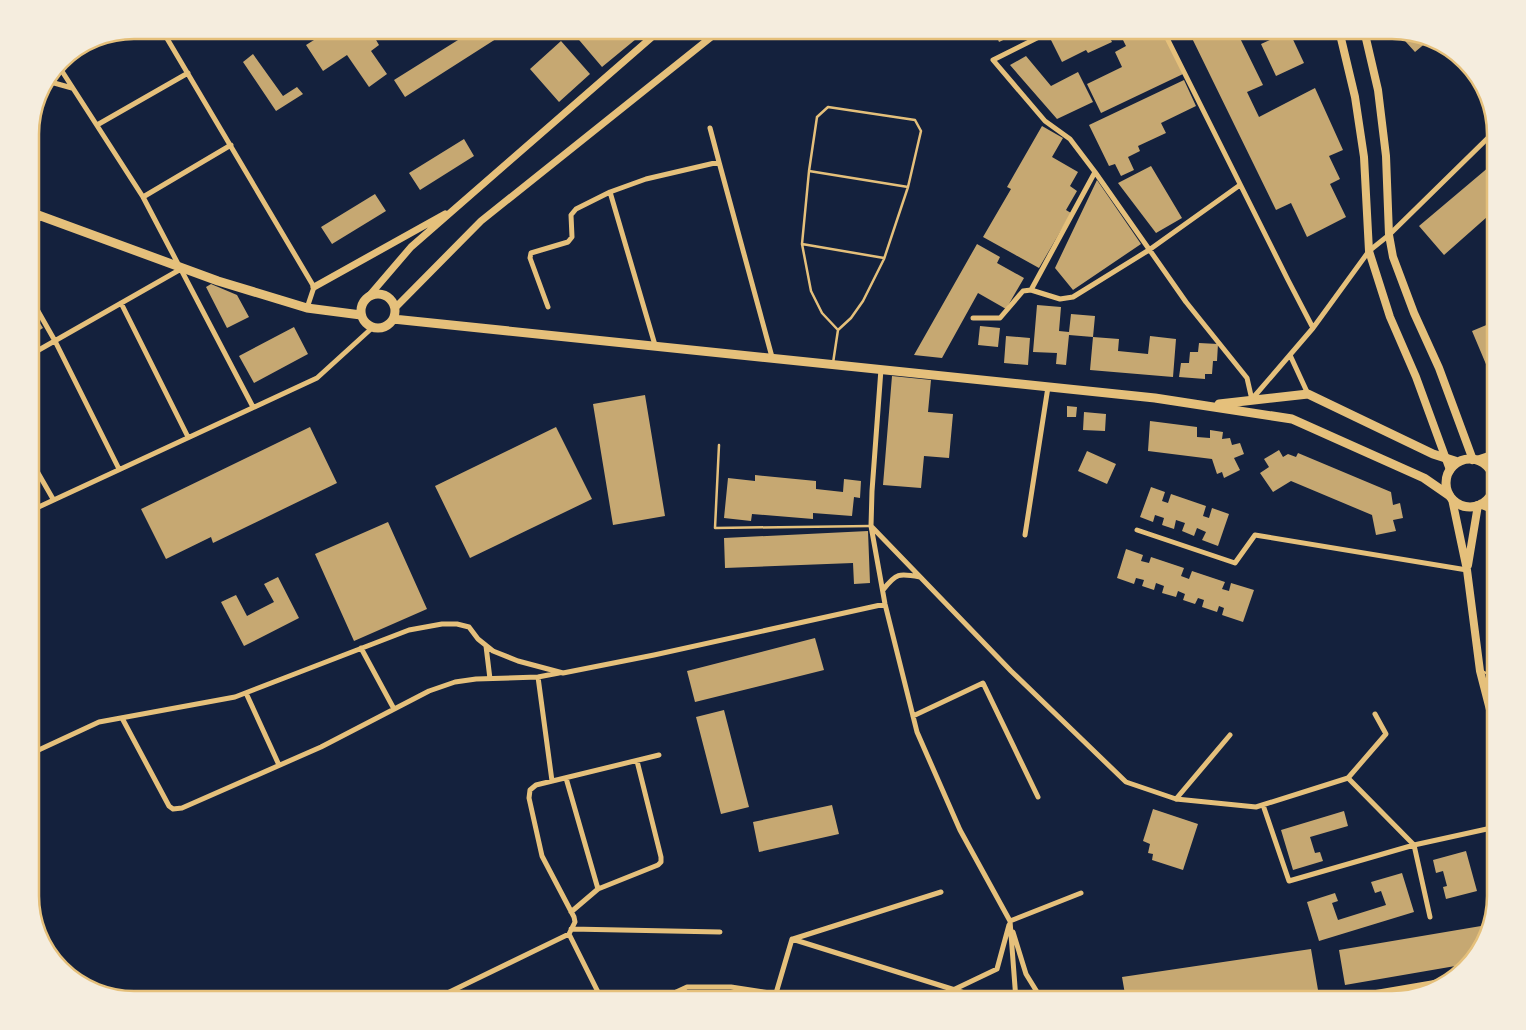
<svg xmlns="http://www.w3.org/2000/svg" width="1526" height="1030" font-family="'Fira Sans Condensed',sans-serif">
<rect width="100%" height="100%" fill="#14213d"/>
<!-- building -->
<path fill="#c6a872" d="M330,30H357L363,40L372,33L379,45L371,51L387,74L369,87L347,55L323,71L306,45Z
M474,30H510L405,97L394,80Z
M578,30H647L602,67L574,34Z
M994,30H1024L999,42Z
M1024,30H1042L1027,37Z
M1071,30H1106L1112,42L1088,53L1086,50L1062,62L1051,40Z
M1144,30H1162L1183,74L1101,113L1087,84L1122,67L1115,52L1126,46L1123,40Z
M1188,30H1236L1263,85L1247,92L1259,117L1315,88L1343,150L1329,156L1340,179L1330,184L1346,217L1307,237L1291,203L1276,210Z
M1289,31L1304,63L1276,76L1261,44Z
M1397,32L1420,38L1428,41L1415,52Z
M561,41L590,74L559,102L530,69Z
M253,54L283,96L297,87L303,94L276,111L243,62Z
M1026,56L1051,86L1078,72L1093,102L1057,119L1010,65Z
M1184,80L1196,106L1161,123L1166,133L1138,146L1140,151L1128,157L1134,170L1121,176L1115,164L1109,166L1089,125Z
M1042,126L1063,138L1052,157L1078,172L1070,186L1077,191L1066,210L1071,213L1039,268L983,237L1011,189L1007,187Z
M464,139L474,156L420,190L409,173Z
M1496,161V209L1444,255L1419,226Z
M1151,166L1182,218L1156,233L1118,183Z
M1097,180L1141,244L1073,290L1055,268Z
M375,194L386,211L332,244L321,227Z
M977,244L1000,257L997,263L1024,278L1006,309L978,293L942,358L914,355Z
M211,284L237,295L249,317L227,328L206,287Z
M1037,305L1061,307L1059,331L1069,332L1071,314L1095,316L1093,337L1069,335L1066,365L1056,364L1057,353L1033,352Z
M30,307L43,328L30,336Z
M1496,321V388L1472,331Z
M980,326L1000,328L998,347L978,345Z
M294,327L308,354L254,383L239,356Z
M1006,336L1030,338L1028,365L1004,363Z
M1150,336L1176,339L1173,377L1090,370L1093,337L1119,339L1118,351L1148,354Z
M1199,343L1218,344L1217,361H1213L1212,374H1205V379L1179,377L1181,363H1189L1190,352H1198Z
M892,376L931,380L928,412L953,414L949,458L924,456L921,488L883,485Z
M645,395L665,516L613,525L593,404Z
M1496,397V415L1489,400Z
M1067,406L1077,407L1076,417H1067Z
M1084,412L1106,414L1105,431L1083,430Z
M1150,421L1197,427V437L1210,438V430L1223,432L1222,439L1230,438L1232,445L1240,443L1244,454L1234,458L1240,470L1224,478L1222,472L1217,474L1212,459L1148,451Z
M310,427L337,483L213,543L211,537L166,559L141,509Z
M556,427L592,499L470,558L435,486Z
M1279,450L1283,457L1288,454L1296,457L1298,453L1391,492L1393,505L1400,503L1403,518L1393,520L1396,531L1376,535L1372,515L1291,481L1273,492L1260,473L1269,467L1264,459Z
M1087,451L1116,464L1107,484L1078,471Z
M755,475L816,481V489L843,492L844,479L861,481L860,498L854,497L852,516L813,513V519L752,514L751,521L724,518L728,478L755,481Z
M1151,487L1165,492L1162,501L1168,503L1171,494L1206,506L1203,516L1209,518L1212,508L1229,514L1218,546L1202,540L1206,532L1197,528L1194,536L1182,531L1185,523L1176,520L1174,529L1162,525L1164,518L1155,515L1153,522L1140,517Z
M388,522L427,609L354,641L315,554Z
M868,531L870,583L854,584L853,563L725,568L724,538Z
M1126,549L1143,555L1141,561L1149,563L1151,557L1184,568L1181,576L1189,579L1192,571L1225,582L1222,589L1229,591L1231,583L1254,590L1243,622L1222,615L1224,608L1219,606L1217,612L1202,607L1204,600L1198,598L1195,604L1183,600L1185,594L1178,591L1176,597L1162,593L1164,586L1156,583L1154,590L1142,586L1144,580L1136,578L1134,584L1117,578Z
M278,577L299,618L244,646L221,602L236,595L247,616L274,602L264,584Z
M815,638L824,670L695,702L687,671Z
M724,710L749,807L721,814L696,717Z
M832,805L839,834L759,852L753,822Z
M1153,809L1198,824L1183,870L1152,860L1153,854L1148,853L1150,844L1143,841Z
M1344,811L1348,826L1310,837L1315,853L1320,852L1323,861L1293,870L1281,830Z
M1466,851L1477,891L1446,899L1443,887L1447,886L1443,871L1436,873L1433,860Z
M1402,873L1414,912L1319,941L1307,902L1335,893L1338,901L1332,903L1338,920L1386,905L1381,891L1375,893L1371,882Z
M1487,925L1478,954L1467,964L1345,985L1339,950Z
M1311,949L1318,990L1259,1000H1126L1122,977Z"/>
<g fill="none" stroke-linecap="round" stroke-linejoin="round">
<!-- service -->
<path stroke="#e5c07b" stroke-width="2.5" d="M809,171L908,187
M802,244L884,258
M833,363L838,330L851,318L863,301L884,259L908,187L921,131L915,120L828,107L817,117L809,171L802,244L811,291L822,313L838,330
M719,445L715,528L870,526
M1482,671L1496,678"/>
<!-- minor -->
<path stroke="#e5c07b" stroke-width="5" d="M162,30L314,287L307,308
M1053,30L993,60L1045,121L1070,139L1095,172L1186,302L1247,378L1252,400
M1163,30L1288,280L1313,328
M58,65L143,197L253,407
M47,81L72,88
M97,125L188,73
M710,128L719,162
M143,197L231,145
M30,225L42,217
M1031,290L1095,172
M30,297L55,341L119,469
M121,303L188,437
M548,307L530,258L531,253L568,242L572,237L571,215L576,209L610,192
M973,318H1000L1023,291L1031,290L1060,299L1073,297L1149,250L1240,185
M655,345L610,192L646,179L719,162L772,357
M30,355L181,269
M1290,355L1308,394
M881,369L872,491L871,526L885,604L917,732L960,830L1010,921L1016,1000
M1252,399L1313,328L1369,251L1389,235L1495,131
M30,459L53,499
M30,511L317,378L372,328
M871,526L1011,671L1126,782L1176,799L1256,807L1348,778L1386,734L1375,714
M1137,530L1235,563L1255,535L1467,570
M1025,535L1048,387
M883,590C896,573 899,573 920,577
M486,646L490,679
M361,648L394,709
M538,677L552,781
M246,693L279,765
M913,716L983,683L1038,797
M122,718L169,806L173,809L182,808L321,747L429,691L455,682L476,679L538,677L559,673
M30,754L99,722L235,697L409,630L442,624H457L469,627L478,639L493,651L518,661L563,673L654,655L885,604
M566,778L598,889
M1348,778L1414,845L1496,827
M1176,799L1230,735
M1263,805L1289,881L1414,845L1430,917
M571,912L598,889L658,865L661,862V857L637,761
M1010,921L1081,893
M571,929L720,932
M1013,932L1026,974L1042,1000
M569,934L575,922L574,917L542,856L529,798L530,790L536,785L659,755
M792,939L987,1000
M793,939L941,892
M953,990L997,969L1009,925
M433,1000L569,934L602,1000
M659,1000L687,987H731L776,994L796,1000
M774,1000L792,939
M1332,1000L1449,980"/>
<!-- tertiary -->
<path stroke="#e5c07b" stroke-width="7" d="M314,287L445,214
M369,296L411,247L660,30
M395,308L481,221L720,30
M1475,460L1496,453
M1494,483L1496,481"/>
<!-- secondary -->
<path stroke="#e5c07b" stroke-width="8" d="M1339,30L1355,97L1364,157L1369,251L1390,317L1416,377L1450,470
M1364,30L1378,90L1386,156L1389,235L1393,257L1414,313L1439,368L1473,460
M1452,499L1467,570L1480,671L1496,733
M1468,565L1478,505"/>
<!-- primary -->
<path stroke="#e5c07b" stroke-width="9" d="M30,212L218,281L307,308L361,315
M361 311a17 17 0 1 1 34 0a17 17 0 1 1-34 0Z
M393,319L1155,398L1292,419L1424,478L1450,496
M1219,404L1308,394L1433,454L1458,462
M1446 483a24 24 0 1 1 48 0a24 24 0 1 1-48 0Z
M1481,504L1496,510"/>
</g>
<!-- crop -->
<path d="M0 0H1526V1030H0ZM134 39H1392A95 95 0 0 1 1487 134V896A95 95 0 0 1 1392 991H134A95 95 0 0 1 39 896V134A95 95 0 0 1 134 39Z" fill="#f5edde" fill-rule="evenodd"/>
<path fill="none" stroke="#e5c07b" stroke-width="2.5" d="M134 39H1392A95 95 0 0 1 1487 134V896A95 95 0 0 1 1392 991H134A95 95 0 0 1 39 896V134A95 95 0 0 1 134 39Z"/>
</svg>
